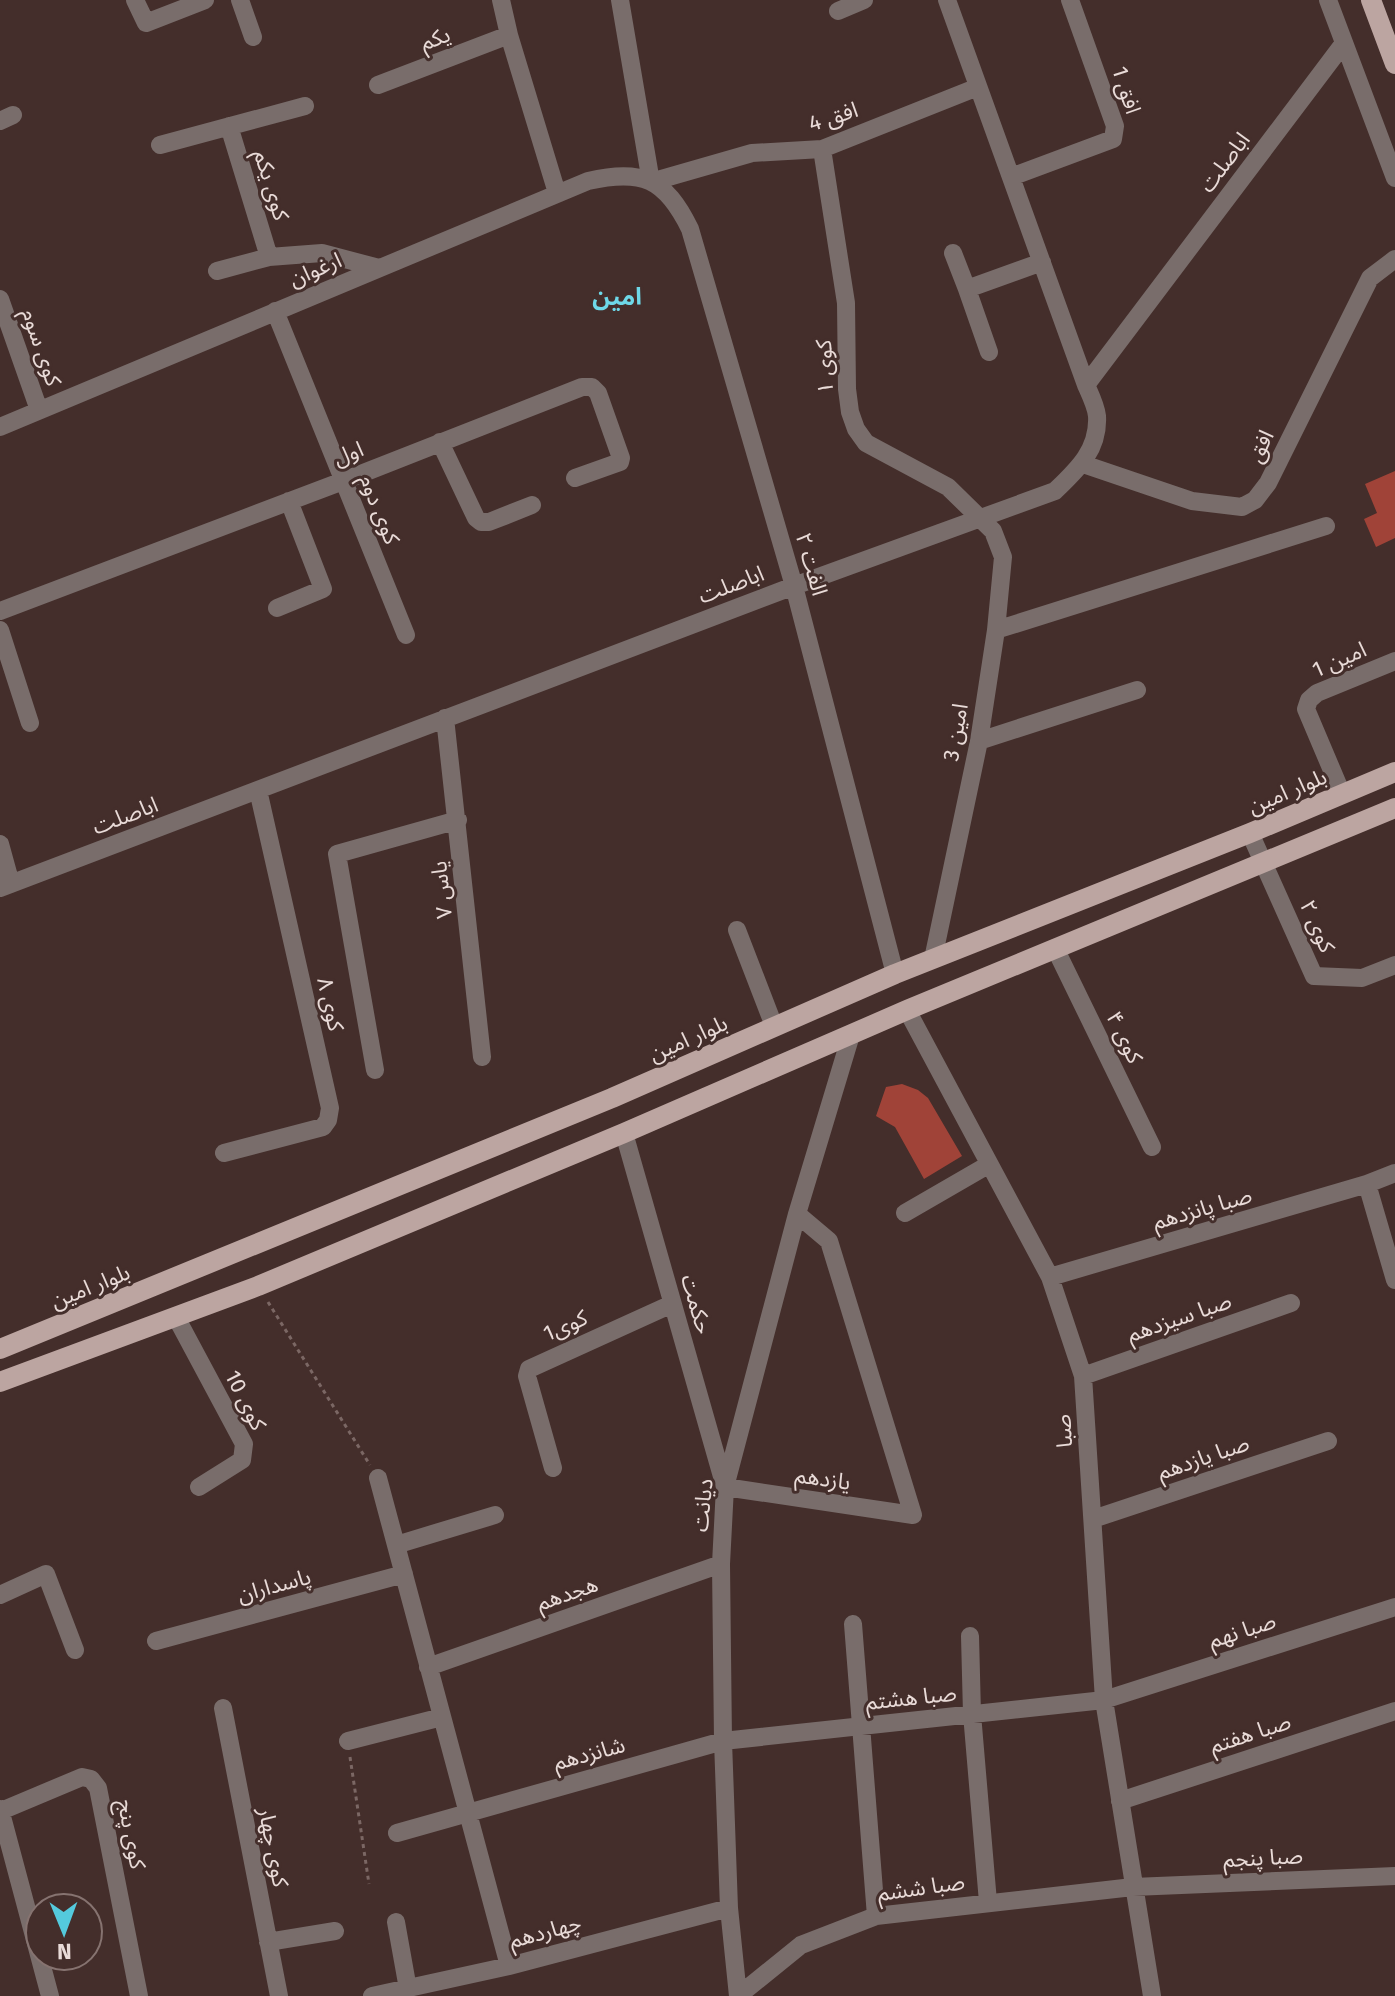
<svg xmlns="http://www.w3.org/2000/svg" width="1395" height="1996" font-family="'Fira Sans','Noto Sans Arabic',sans-serif">
<rect width="100%" height="100%" fill="#442e2b"/>
<!-- building -->
<path fill="#a04338" d="M1395,471V538L1376,547L1364,519L1377,513L1365,484Z
M902,1084L918,1090L928,1098L962,1156L924,1179L895,1127L876,1116L886,1087Z"/>
<g fill="none" stroke-linecap="round" stroke-linejoin="round">
<!-- path -->
<path stroke="#7b6764" stroke-width="3" stroke-dasharray="4 4" stroke-linecap="butt" d="M268,1302L370,1465
M350,1757L369,1884"/>
<!-- minor -->
<path stroke="#796d6b" stroke-width="18" d="M135,0L146,23L205,0
M240,0L253,37
M501,0L509,35L557,193
M620,0L651,182
M947,0L1086,385
M1328,0L1395,178
M838,11L864,0
M378,85L509,35
M0,121L13,115
M229,126L269,257
M160,145L305,106
M822,149L846,303L847,389L850,412L856,429L866,443L948,487L993,531L1003,557L996,630L979,741L933,959
M1011,177L1113,139L1115,126L1070,0
M651,182L752,153L822,149L978,87
M953,253L967,289
M217,271L269,257L322,253L379,268
M0,299L39,410
M275,311L406,635
M989,352L967,289L1042,262
M0,427L588,181C642,169 665,178 690,229L794,586L895,974
M440,442L476,518L481,522H489L532,505
M1083,464L1192,501L1242,507L1255,500L1268,483L1370,278L1395,259
M277,608L323,589L289,501
M0,611L343,481L582,387H592L598,393L621,458L620,462L575,478
M0,630L30,723
M996,630L1326,526
M445,718L482,1057
M979,741L1137,690
M1342,794L1306,709L1309,700L1317,693L1395,661
M1250,833L1314,976L1362,978L1395,965
M0,844L11,884
M0,888L794,586L1055,491C1077,470 1099,450 1097,416C1096,406 1090,394 1086,385L1344,43
M737,930L774,1026
M1055,948L1152,1147
M907,1010L1050,1277L1083,1376L1104,1700L1152,1996
M375,1070L337,854L458,820
M624,1133L725,1487L913,1515L829,1241L797,1214
M224,1153L323,1127L328,1120L330,1108L258,790
M1367,1184L1395,1280
M905,1213L988,1165
M1050,1277L1367,1184L1395,1173
M176,1317L244,1444L242,1460L199,1487
M1083,1376L1291,1303
M553,1468L527,1376L529,1369L672,1304
M378,1478L509,1966
M1093,1519L1328,1441
M396,1545L495,1515
M0,1595L46,1574L75,1650
M853,1624L876,1916
M970,1636L972,1714L988,1902
M156,1641L404,1574
M428,1667L721,1564
M223,1708L279,1996
M348,1741L442,1717
M1120,1801L1395,1711
M0,1809L50,1996
M1,1811L82,1777L91,1779L98,1788L139,1996
M397,1833L723,1741L1104,1700L1395,1607
M396,1922L408,1989
M268,1942L335,1931
M372,1996L509,1966L729,1908
M738,1996L729,1908L723,1741L721,1564L725,1487L797,1214L851,1035
M738,1996L801,1945L876,1916L1133,1887L1395,1876"/>
<!-- major -->
<path stroke="#bca5a1" stroke-width="20" d="M1371,0L1395,64
M0,1349L612,1098L895,974L1250,833L1395,772
M0,1382L258,1286L624,1133L907,1010L1395,808"/>
</g>
<g text-anchor="middle" stroke-width="6" stroke-linejoin="round" paint-order="stroke">
<!-- street labels -->
<g font-size="22" fill="#e9dbd8" stroke="#442e2b">
<text transform="translate(435 38) rotate(-21)" y="8">یکم</text>
<text transform="translate(1127 90) rotate(72)" y="8">افق 1</text>
<text transform="translate(833 116) rotate(-18)" y="8">افق 4</text>
<text transform="translate(1224 162) rotate(-53)" y="8">اباصلت</text>
<text transform="translate(272 185) rotate(73)" y="8">کوی یکم</text>
<text transform="translate(315 269) rotate(-23)" y="8">ارغوان</text>
<text transform="translate(42 347) rotate(71)" y="8">کوی سوم</text>
<text transform="translate(824 367) rotate(-92)" y="8">کوی ۱</text>
<text transform="translate(1260 446) rotate(-64)" y="8">افق</text>
<text transform="translate(348 453) rotate(-22)" y="8">اول</text>
<text transform="translate(380 509) rotate(68)" y="8">کوی دوم</text>
<text transform="translate(812 564) rotate(74)" y="8">الفت ۲</text>
<text transform="translate(731 584) rotate(-21)" y="8">اباصلت</text>
<text transform="translate(1339 659) rotate(-24)" y="8">امین 1</text>
<text transform="translate(955 732) rotate(-80)" y="8">امین 3</text>
<text transform="translate(1287 791) rotate(-23)" y="8">بلوار امین</text>
<text transform="translate(125 815) rotate(-21)" y="8">اباصلت</text>
<text transform="translate(441 890) rotate(-96)" y="8">یاس ۷</text>
<text transform="translate(1318 926) rotate(66)" y="8">کوی ۲</text>
<text transform="translate(331 1004) rotate(77)" y="8">کوی ۸</text>
<text transform="translate(1125 1037) rotate(64)" y="8">کوی ۴</text>
<text transform="translate(688 1038) rotate(-24)" y="8">بلوار امین</text>
<text transform="translate(1202 1208) rotate(-16)" y="8">صبا پانزدهم</text>
<text transform="translate(90 1286) rotate(-22)" y="8">بلوار امین</text>
<text transform="translate(697 1304) rotate(74)" y="8">حکمت</text>
<text transform="translate(1179 1317) rotate(-19)" y="8">صبا سیزدهم</text>
<text transform="translate(565 1325) rotate(-24)" y="8">کوی1</text>
<text transform="translate(246 1400) rotate(63)" y="8">کوی 10</text>
<text transform="translate(1063 1431) rotate(-94)" y="8">صبا</text>
<text transform="translate(1203 1457) rotate(-19)" y="8">صبا یازدهم</text>
<text transform="translate(823 1478) rotate(8)" y="8">یازدهم</text>
<text transform="translate(702 1505) rotate(-84)" y="8">دیانت</text>
<text transform="translate(274 1585) rotate(-15)" y="8">پاسداران</text>
<text transform="translate(567 1593) rotate(-19)" y="8">هجدهم</text>
<text transform="translate(1242 1630) rotate(-18)" y="8">صبا نهم</text>
<text transform="translate(911 1697) rotate(-6)" y="8">صبا هشتم</text>
<text transform="translate(1250 1733) rotate(-18)" y="8">صبا هفتم</text>
<text transform="translate(589 1753) rotate(-15)" y="8">شانزدهم</text>
<text transform="translate(132 1834) rotate(79)" y="8">کوی پنج</text>
<text transform="translate(274 1847) rotate(79)" y="8">کوی چهار</text>
<text transform="translate(1263 1857) rotate(-3)" y="8">صبا پنجم</text>
<text transform="translate(921 1887) rotate(-8)" y="8">صبا ششم</text>
<text transform="translate(545 1931) rotate(-15)" y="8">چهاردهم</text>
</g>
<!-- neighbourhood labels -->
<g font-size="24" font-weight="bold" fill="#6ed8e8" stroke="#442e2b">
<text x="617" y="305">امین</text>
</g>
</g>
<!-- north arrow -->
<g transform="translate(64 1932) rotate(179)"><circle r="38" fill="#442e2b" stroke="#867370" stroke-width="2"/>
<path d="M0-6L14 30L0 20L-14 30Z" fill="#54cadd"/>
<text y="-12" font-size="22" font-weight="bold" text-anchor="middle" fill="#e9dbd8">N</text>
</g>
</svg>
